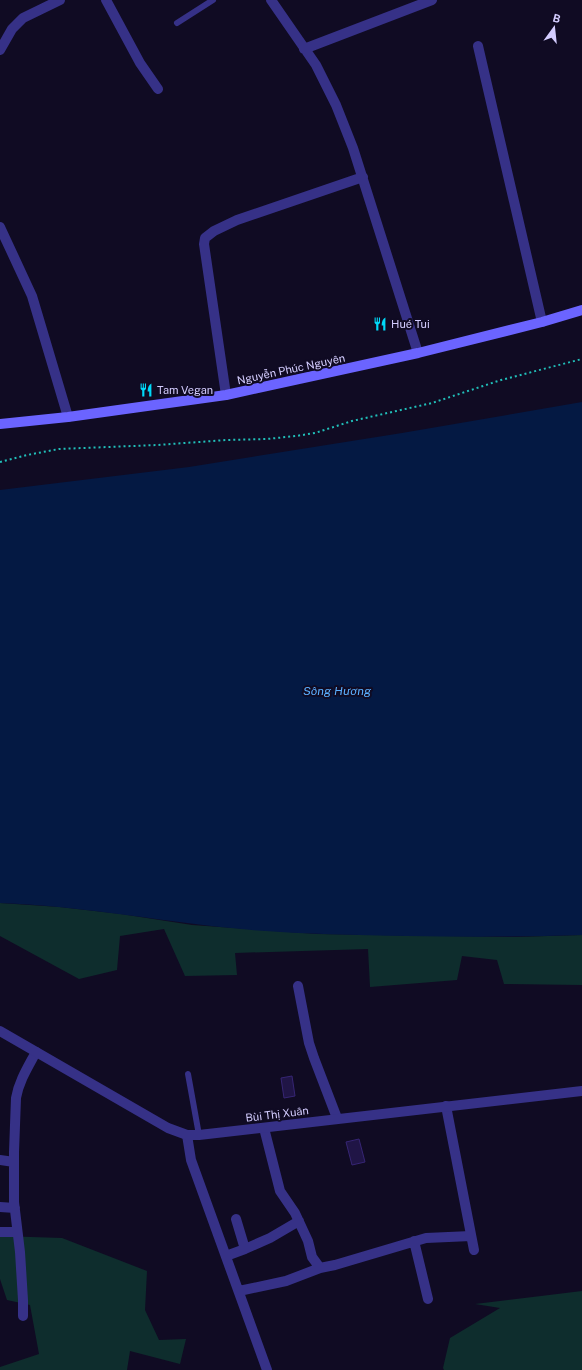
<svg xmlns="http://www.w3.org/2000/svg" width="582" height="1370" font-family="'Public Sans',sans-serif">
<rect width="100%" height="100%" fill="#100b23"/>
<!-- green -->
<path fill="#0e2d2d" d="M0,903L60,907L121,914L192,925L317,934L515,937L582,935V985L504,984L497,960L462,956L457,980L370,987L368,949L235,953L237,975L185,976L164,929L120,936L117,970L79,979L0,936Z
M0,1236L62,1238L147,1271L145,1310L159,1340L186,1339L180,1364L130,1351L127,1370H0V1367L39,1354L30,1305L7,1300L0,1279Z
M582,1291V1370H444L443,1368L450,1338L500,1308L475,1304Z"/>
<!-- water -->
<path fill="#041943" d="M582,402V935C523,937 466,937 407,936C355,935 304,934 252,930C168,923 85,906 0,903V490L189,467L402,433Z"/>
<!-- building -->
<path fill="#201546" stroke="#362574" d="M292,1076L295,1096L284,1098L281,1078Z
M359,1139L365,1162L352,1165L346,1142Z"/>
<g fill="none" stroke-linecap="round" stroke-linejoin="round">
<!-- path -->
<path stroke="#21bfb9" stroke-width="2" stroke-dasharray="2 3" stroke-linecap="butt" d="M0,462L27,455L59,449L157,445L227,440L267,439L296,436L315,433L352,421L432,403L501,380L582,359"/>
<!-- service -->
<path stroke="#363187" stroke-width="6" d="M177,23L213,0
M188,1074L199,1135"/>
<!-- minor -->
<path stroke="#363187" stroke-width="10" d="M106,0L140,63L158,89
M271,0L316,65L336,105L353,148L418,353
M478,46L542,322
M304,49L432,0
M0,50L12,29L23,18L60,0
M0,227L32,296L68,417
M226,395L204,244L205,238L214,231L237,220L363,177
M298,986L309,1043L314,1058L337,1118
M446,1106L474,1250
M264,1128L280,1191L295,1213L308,1241L312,1257L320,1268L335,1265L426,1238L471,1236
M187,1135L191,1160L267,1370
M0,1160L14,1162
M0,1207L15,1208
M0,1232H17
M414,1241L428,1299
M245,1249L270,1238L299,1221
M226,1256L245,1249L236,1219
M239,1291L286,1281L320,1268
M23,1316V1300L20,1252L14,1202V1152L16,1098C19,1081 28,1067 36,1052"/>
<!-- tertiary -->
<path stroke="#363187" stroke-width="10" d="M0,1031L168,1128L187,1135H199L582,1091"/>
<!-- secondary -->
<path stroke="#6b64ff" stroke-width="10" d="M0,424L68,417L226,395L418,353L542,322L582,310"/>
</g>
<!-- icons -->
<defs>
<g id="restaurant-bare" transform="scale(1.08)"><path d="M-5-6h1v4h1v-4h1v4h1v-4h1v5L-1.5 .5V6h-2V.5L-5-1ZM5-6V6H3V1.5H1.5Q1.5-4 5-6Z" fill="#00d9f8" stroke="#100b23" stroke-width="2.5" paint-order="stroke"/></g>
</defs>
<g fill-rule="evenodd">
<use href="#restaurant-bare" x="380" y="324"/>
<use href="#restaurant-bare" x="146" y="390"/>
</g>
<g text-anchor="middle" stroke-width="4" stroke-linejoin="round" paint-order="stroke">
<!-- poi labels -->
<g font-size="11" fill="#d4cdff" stroke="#100b23" text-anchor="start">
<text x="391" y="328">Hué Tui</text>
<text x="157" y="394">Tam Vegan</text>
</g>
<!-- street labels -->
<g font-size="11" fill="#d4cdff" stroke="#100b23">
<text transform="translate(291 369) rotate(-12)" y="4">Nguyễn Phúc Nguyên</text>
<text transform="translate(277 1114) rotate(-7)" y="4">Bùi Thị Xuân</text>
</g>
<!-- water labels -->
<g font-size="12" font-style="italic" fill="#5bafff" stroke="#100b23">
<text x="337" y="695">Sông Hương</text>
</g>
</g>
<!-- north arrow -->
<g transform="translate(554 28) rotate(15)" stroke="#100b23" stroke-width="3" paint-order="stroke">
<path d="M0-3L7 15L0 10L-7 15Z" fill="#d4cdff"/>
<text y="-6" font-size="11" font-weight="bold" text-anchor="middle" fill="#d4cdff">B</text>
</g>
</svg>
